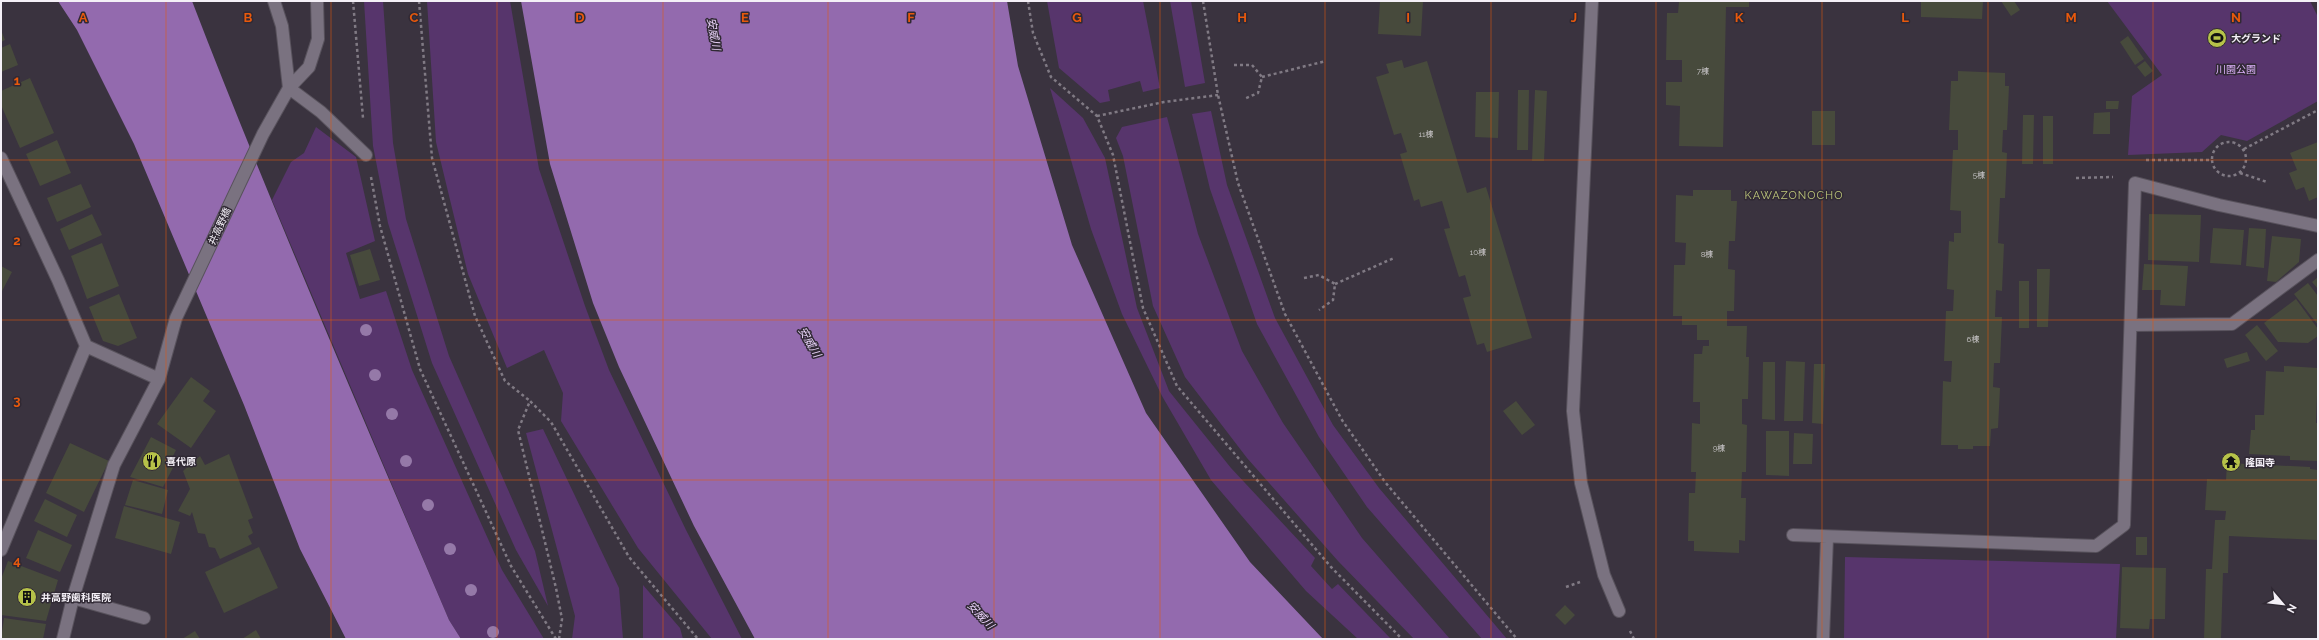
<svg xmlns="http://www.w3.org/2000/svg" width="2319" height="640" font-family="Raleway,'Noto Sans JP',sans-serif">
<rect width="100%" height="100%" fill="#3a333f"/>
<!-- green -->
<path fill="#57356c" d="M364,1H383L393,143L406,219L449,356L535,551L548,606L516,550L432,363L388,223L373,146Z
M427,1H510L539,169L585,306L609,370L686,530L742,639H712L638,548L561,421L563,393L544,350L507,368L468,274L436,142Z
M1047,1H1143L1160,88L1143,92L1140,81L1108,90L1110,101L1100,103L1059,68Z
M1170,1H1191L1205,83L1185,87Z
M2107,1H2310L2318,17V101L2247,141L2221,135L2202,152L2128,155L2132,96L2162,75Z
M1050,88L1083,118L1105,158L1137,308L1169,391L1231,468L1315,558L1311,566L1332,589L1338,584L1391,639H1358L1306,591L1211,480L1162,396L1122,314L1091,229Z
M1211,111L1227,185L1275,318L1333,425L1379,488L1507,639H1482L1367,507L1319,437L1257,324L1210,189L1192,114Z
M1167,117L1198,234L1242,351L1283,423L1362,538L1450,639H1414L1338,561L1247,458L1185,377L1153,306L1123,156L1116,138L1122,127Z
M316,127L356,157L375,241L346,253L360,299L386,291L412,370L502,570L544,639H461L449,620L272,200L291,162L304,153Z
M543,429L619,588L623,639H572L575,616L526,433Z
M1845,557L2120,564L2116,639H1844Z
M643,585L680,628L683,639H643Z"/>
<!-- water -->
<path fill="#936aae" d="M58,1H192C272,209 362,415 449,620L461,639H346L300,549L244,405L134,144L77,30Z
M521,1H1007L1018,66L1072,245L1146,413L1250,562L1323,639H755L694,526L619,367L593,303L550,164Z"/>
<!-- building -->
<path fill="#474a3c" d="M1380,1H1423L1421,36L1378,34Z
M1700,1H1749V7H1726L1723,147L1679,146L1680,106L1666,105V82H1682V60H1666L1667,13H1678L1679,2Z
M1921,1H1983L1982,19L1921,17Z
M2001,1H2014L2020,10L2011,16Z
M1,30L5,40L1,42Z
M2128,36L2144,59L2135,65L2120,42Z
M10,44L18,65L1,72V48Z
M1402,60L1404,68L1427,61L1467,193L1486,187L1532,338L1487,352L1484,343L1477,345L1463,298L1471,296L1465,275L1459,277L1444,229L1450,228L1442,201L1421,207L1419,199L1414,201L1400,154L1407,152L1401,133L1394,135L1376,77L1389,73L1386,64Z
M2145,61L2153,71L2145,77L2137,67Z
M1958,71L2005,73V86H2009L2007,130H2003L2002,152L2007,153L2005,198H2000L1998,243L2004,244L2002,291L1996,290L1995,317H2002L2000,363H1994L1993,387L2000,388L1998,428L1991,429L1990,446H1973V449H1958V445H1941L1943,381L1951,382L1952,361H1944L1946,311H1953L1954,290L1947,289L1949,241L1954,242V233H1961V211L1950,210L1953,150H1958V130H1949L1951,81H1958Z
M30,78L54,133L20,148L1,105V91Z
M1518,90H1529L1528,150H1517Z
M1535,90L1547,91L1544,161H1532Z
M1476,92H1499L1498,138L1475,137Z
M2106,101H2119L2118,109H2106Z
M1812,111H1835V145H1812Z
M2110,112V134H2093L2094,113Z
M2023,115H2034L2033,164H2022Z
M2043,116H2053V164H2043Z
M57,140L71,173L40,186L26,154Z
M2318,142V197L2309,201L2304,187L2296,190L2289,173L2297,170L2290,153Z
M81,184L91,207L57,222L47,198Z
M1693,190H1731V201H1737L1735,241H1729L1728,269L1735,270L1734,311H1727V326H1747L1746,357H1749L1748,399H1742V424L1747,425L1746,472H1742L1741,498H1746L1745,541L1739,540V553L1694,551V541H1688L1689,493H1695L1696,472H1691L1692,423L1700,424V402H1693L1694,354H1702L1703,346H1709V340H1697V325H1682V316H1673L1674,265H1685L1686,243L1675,242L1676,195L1693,196Z
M92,214L102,235L69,250L60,229Z
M2149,214L2201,215L2199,262L2148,260Z
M2213,228L2244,230L2241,265L2210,263Z
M2249,228L2266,229L2264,268L2246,266Z
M2272,236L2301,239L2299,262L2276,282L2267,281Z
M102,243L119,286L87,299L71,256Z
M370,249L380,280L359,286L350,255Z
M2144,264L2188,266L2185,306L2160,305L2161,290H2142Z
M1,266L12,272L1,293Z
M2037,269H2050L2048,327H2037Z
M2318,277V289L2312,282Z
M2019,281H2029V328H2019Z
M2308,283L2318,296V325L2294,294Z
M119,294L137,338L118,346L103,341L89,307Z
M2296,299L2318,329V336L2308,343L2278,342L2264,323Z
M2257,325L2278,351L2266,361L2245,335Z
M2247,352L2250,361L2227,368L2224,359Z
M1786,361L1805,362L1803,421H1784Z
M1763,362H1775V420L1762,419Z
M1814,364H1825L1823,424L1812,423Z
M2284,366L2318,368L2316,423H2318V461L2290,460V456L2249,454L2251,430H2255V415H2264L2266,371L2284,372Z
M191,377L210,391L203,401L216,411L191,448L157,424Z
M1516,401L1535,425L1522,435L1503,411Z
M1766,431H1789V476L1766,475Z
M1794,433L1813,434L1812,464H1793Z
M151,437L176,450L172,458L177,460L163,487L130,477Z
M70,443L109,461L84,512L46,493Z
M229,454L253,518L248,520L253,533L248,536L252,544L220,559L215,548L209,547L205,534L198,533L192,512L190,516L178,511L190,489L183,471L200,456L205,465Z
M2227,463L2310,467V469L2318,470V540L2229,536L2228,573H2223L2221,639H2204L2206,569H2212L2215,520H2225L2226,511L2205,510L2207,479L2226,480Z
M133,480L168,490L162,514L125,505Z
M45,499L77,515L67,537L34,521Z
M124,506L180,522L171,554L115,538Z
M38,530L72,545L60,572L26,558Z
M2136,537H2147V555H2136Z
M259,547L278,588L224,613L205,572Z
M8,561L58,580L46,621L1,615V579Z
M2122,567L2166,568L2165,619H2150L2149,629L2120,628Z
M1565,605L1575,615L1565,625L1555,615Z
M4,618L46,624L43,639H1Z
M256,630L261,639H242Z
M195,631L200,639H182Z"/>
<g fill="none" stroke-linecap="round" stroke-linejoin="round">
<!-- minor casing -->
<g stroke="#58525c" stroke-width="14">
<path id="minor" d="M317,1L318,39L309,67L289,88L321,112L366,155
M1592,1L1573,411L1581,483L1604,575L1619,611
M1,158L58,280L86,346L159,379
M2131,325L2232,324L2318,260
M1793,535L2096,546L2124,525L2135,183L2219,205L2318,226
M1,550L86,346
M73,598L144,618
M63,639L73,598L114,465L159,379L176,318L263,134L289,88L282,26L274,1
M1823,639L1827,538"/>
</g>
<!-- path -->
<path stroke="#807a84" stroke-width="2.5" stroke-dasharray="3 3" stroke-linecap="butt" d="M353,1L363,118
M419,1L432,158L475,316L505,381L530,401
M1028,1L1033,33L1051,77L1097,116L1113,155L1143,308L1177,386L1331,567L1402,639
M1203,1L1218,95L1238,183L1285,314L1342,420L1385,482L1517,639
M1234,65H1252L1262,77L1258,93L1244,99
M1262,77L1326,61
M1097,116L1164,102L1218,95
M2212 159a17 17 0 1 1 34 0a17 17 0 1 1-34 0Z
M2244,149L2318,110
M2146,160H2211
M2240,173L2267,182
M371,177L380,226L420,369L511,566L556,639
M2076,178L2113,177
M1304,278L1319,275L1335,284L1333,300L1319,310
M1335,284L1394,258
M1566,587L1580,582
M1630,631L1634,639
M559,639L562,619L556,588L518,430L530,401L551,422L629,557L698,639"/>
<!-- minor -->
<use href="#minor" stroke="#7a7280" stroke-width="12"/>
</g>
<!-- trees -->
<g fill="#9579a8">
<circle cx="366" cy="330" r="6"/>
<circle cx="375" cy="375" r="6"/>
<circle cx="392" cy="414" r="6"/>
<circle cx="406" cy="461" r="6"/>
<circle cx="428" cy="505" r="6"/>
<circle cx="450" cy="549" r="6"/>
<circle cx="471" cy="590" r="6"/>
<circle cx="493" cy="632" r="6"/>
</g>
<!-- grid -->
<path fill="none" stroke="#e8590c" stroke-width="1" stroke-opacity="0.55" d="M166,1V639M331,1V639M497,1V639M663,1V639M828,1V639M994,1V639M1160,1V639M1325,1V639M1491,1V639M1656,1V639M1822,1V639M1988,1V639M2153,1V639M1,160H2318M1,320H2318M1,480H2318"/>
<!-- icons -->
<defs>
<g id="stadium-disc" transform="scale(1)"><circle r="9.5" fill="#b6c249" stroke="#302934"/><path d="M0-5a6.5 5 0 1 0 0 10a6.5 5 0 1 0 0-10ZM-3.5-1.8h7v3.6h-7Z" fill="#111"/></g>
<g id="restaurant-disc" transform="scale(1)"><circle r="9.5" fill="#b6c249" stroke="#302934"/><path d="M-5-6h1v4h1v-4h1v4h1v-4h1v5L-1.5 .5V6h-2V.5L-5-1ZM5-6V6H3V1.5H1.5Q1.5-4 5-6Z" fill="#111"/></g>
<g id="temple-disc" transform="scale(1)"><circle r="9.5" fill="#b6c249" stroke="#302934"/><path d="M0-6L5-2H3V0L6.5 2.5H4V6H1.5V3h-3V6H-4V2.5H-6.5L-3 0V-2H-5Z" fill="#111"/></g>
<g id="building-disc" transform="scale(1)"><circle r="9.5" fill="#b6c249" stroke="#302934"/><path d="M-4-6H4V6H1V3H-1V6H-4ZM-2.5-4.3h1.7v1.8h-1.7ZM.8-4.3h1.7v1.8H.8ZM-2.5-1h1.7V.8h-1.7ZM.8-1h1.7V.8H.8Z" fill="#111"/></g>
</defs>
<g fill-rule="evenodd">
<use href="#stadium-disc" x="2217" y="38"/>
<use href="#restaurant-disc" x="152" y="461"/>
<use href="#temple-disc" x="2231" y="462"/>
<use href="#building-disc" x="27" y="597"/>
</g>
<g text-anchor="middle" stroke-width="3" stroke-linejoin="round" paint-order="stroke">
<!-- number labels -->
<g font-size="8" fill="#c9c6c8">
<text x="1703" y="74">7棟</text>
<text x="1426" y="137">11棟</text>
<text x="1979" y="178">5棟</text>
<text x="1478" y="255">10棟</text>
<text x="1707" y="257">8棟</text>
<text x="1973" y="342">6棟</text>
<text x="1719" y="451">9棟</text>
</g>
<!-- poi labels -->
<g font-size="10" font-weight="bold" fill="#f4f0f7" stroke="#302934" text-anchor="start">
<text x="2231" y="42">大グランド</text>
<text x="166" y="465">喜代原</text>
<text x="2245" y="466">隆国寺</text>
<text x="41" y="601">井高野歯科医院</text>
</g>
<!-- park labels -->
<g font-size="10" fill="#dfb3fe" stroke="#302934">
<text x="2236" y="73">川園公園</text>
</g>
<!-- street labels -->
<g font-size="10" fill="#f4f0f7" stroke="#302934">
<text transform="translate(219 226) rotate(-65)" y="4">井高野橋</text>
</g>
<!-- water labels -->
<g font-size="11" font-style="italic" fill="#e8d2f8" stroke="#302934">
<text transform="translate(714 34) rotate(80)" y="4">安威川</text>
<text transform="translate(810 342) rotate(60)" y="4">安威川</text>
<text transform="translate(981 615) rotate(47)" y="4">安威川</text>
</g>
<!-- neighbourhood labels -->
<g font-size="11" letter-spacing="1" fill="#bdc67a" stroke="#302934">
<text x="1794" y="199">KAWAZONOCHO</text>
</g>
</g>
<g font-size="13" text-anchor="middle" font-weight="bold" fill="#e8590c" stroke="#302934" stroke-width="3" stroke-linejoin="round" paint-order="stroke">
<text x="83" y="22">A</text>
<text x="248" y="22">B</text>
<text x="414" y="22">C</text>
<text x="580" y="22">D</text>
<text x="745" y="22">E</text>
<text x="911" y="22">F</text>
<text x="1077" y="22">G</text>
<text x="1242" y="22">H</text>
<text x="1408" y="22">I</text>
<text x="1574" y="22">J</text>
<text x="1739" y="22">K</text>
<text x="1905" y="22">L</text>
<text x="2071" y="22">M</text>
<text x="2236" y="22">N</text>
<text x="17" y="85">1</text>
<text x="17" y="245">2</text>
<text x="17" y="405">3</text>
<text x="17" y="565">4</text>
</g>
<!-- border -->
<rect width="2319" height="640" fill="none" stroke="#f4f0f7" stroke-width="4"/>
<!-- north arrow -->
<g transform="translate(2283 604) rotate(118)" stroke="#302934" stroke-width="3" paint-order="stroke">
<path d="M0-3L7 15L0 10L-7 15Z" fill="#f4f0f7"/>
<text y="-6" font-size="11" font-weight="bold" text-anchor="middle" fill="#f4f0f7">N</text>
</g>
</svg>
